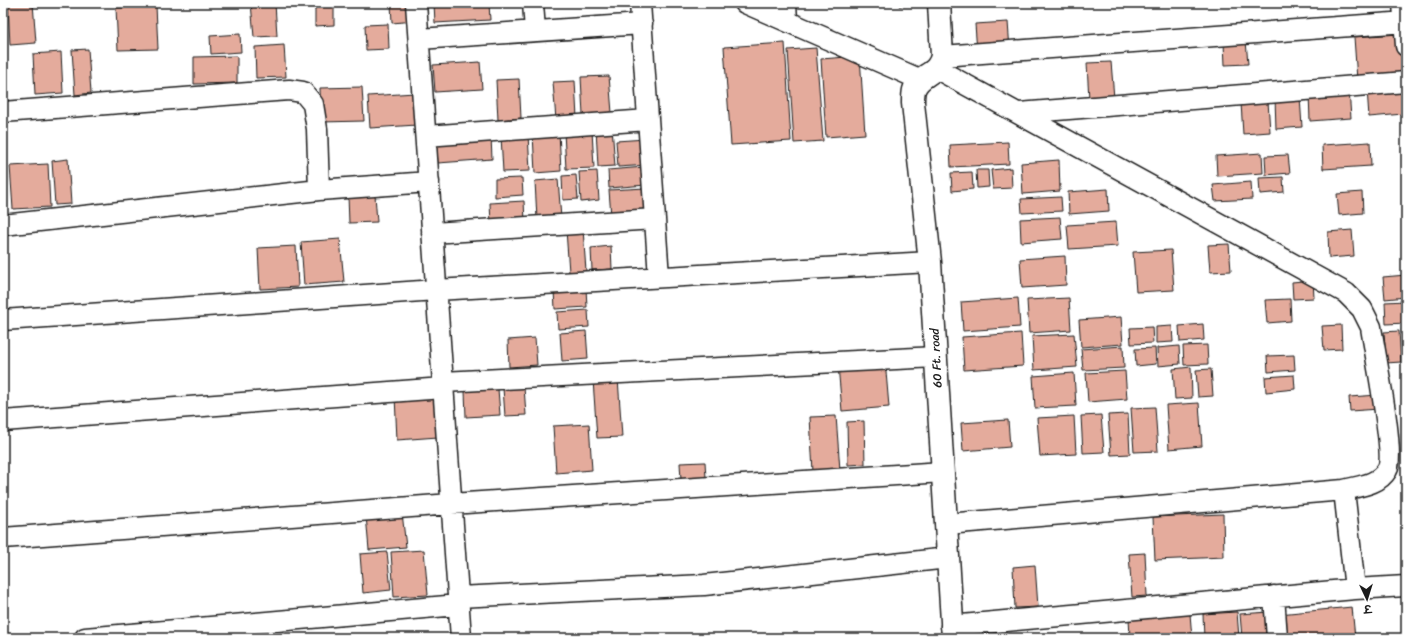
<svg xmlns="http://www.w3.org/2000/svg" width="1409" height="641" font-family="Sriracha,'Playpen Sans Deva',sans-serif">
<rect width="100%" height="100%" fill="#fff"/>
<filter id="ink" filterUnits="userSpaceOnUse"><feTurbulence type="fractalNoise" baseFrequency=".025" numOctaves="2"/><feDisplacementMap in="SourceGraphic" scale="8" xChannelSelector="R" yChannelSelector="G"/><feConvolveMatrix kernelMatrix="1 2 1 2 8 2 1 2 1" color-interpolation-filters="sRGB"/></filter>
<g filter="url(#ink)">
<!-- building -->
<path fill="#e4ab9c" stroke="#1c1c1c" d="M8,3H33L36,43L10,45Z
M251,3H275L277,36L254,37Z
M315,3H334V25L315,26Z
M391,3H414L415,21L392,23Z
M434,3H489L490,20L435,23Z
M899,3H931V4L899,6Z
M156,6L158,49L118,50L116,8Z
M1008,22L1010,50L977,52L975,24Z
M388,24L389,49L366,50L365,25Z
M240,34L241,52L211,54L210,36Z
M1400,34L1403,77L1357,80L1354,37Z
M1246,41L1248,64L1225,65L1224,43Z
M785,43L791,141L731,145L724,47Z
M284,45L286,77L256,78L255,47Z
M816,48L823,141L794,143L788,50Z
M88,49L91,93L75,95L72,50Z
M61,52L63,93L35,95L33,54Z
M237,56V83L194,84V57Z
M860,56L865,134L826,137L821,59Z
M480,62L482,89L435,92L433,65Z
M1111,62L1114,98L1089,100L1087,63Z
M609,76L612,113L583,115L581,77Z
M519,79L521,118L498,120L496,80Z
M575,81L577,118L556,120L553,82Z
M362,87L364,121L321,122L320,88Z
M1401,87L1403,114L1369,117L1367,89Z
M1349,90L1351,118L1310,121L1309,93Z
M415,93L417,125L370,128L368,96Z
M1300,97L1302,127L1276,129L1275,98Z
M1268,101L1270,132L1243,134L1241,103Z
M612,127L615,166L598,167L596,128Z
M592,130L594,168L566,169L564,132Z
M559,132L561,171L535,173L533,134Z
M528,134L530,171L503,172L501,136Z
M491,136L492,159L438,163L436,139Z
M646,139L648,165L618,167L616,141Z
M1008,142L1009,164L951,167L950,145Z
M1370,142L1371,166L1323,169L1322,145Z
M1262,153L1263,173L1217,176L1216,156Z
M1288,155L1290,173L1266,175L1265,156Z
M68,159L71,204L55,205L52,161Z
M1059,160L1060,191L1023,194L1021,163Z
M48,164L50,207L13,209L10,166Z
M645,167L646,185L609,188L608,170Z
M1011,168L1012,188L993,189L991,170Z
M976,170H988L989,187L977,188Z
M597,171L599,200L581,202L579,172Z
M972,172L973,189L952,191L951,173Z
M576,175L578,199L563,200L562,176Z
M1283,177L1284,192L1260,194L1259,178Z
M522,178L523,195L495,197V179Z
M558,179L561,218L537,219L535,181Z
M1251,182L1252,199L1215,201L1213,185Z
M646,188L647,214L611,216L609,190Z
M1108,189L1109,211L1069,214L1068,192Z
M1362,192L1363,213L1339,215L1337,194Z
M375,195L377,222L349,223L348,196Z
M1061,197L1062,211L1022,213L1021,199Z
M524,201L525,222L491,224L490,203Z
M1060,217L1062,239L1021,242L1020,219Z
M1116,222L1118,246L1069,249L1067,225Z
M583,229L586,271L569,272L566,230Z
M1352,230L1354,256L1329,258L1328,232Z
M340,239L344,282L304,285L301,242Z
M1229,244L1231,271L1210,272L1208,245Z
M296,246L298,287L260,289L258,248Z
M611,246L612,269L592,270L591,248Z
M1171,250L1174,290L1136,292L1133,252Z
M1065,256L1066,285L1022,288L1020,259Z
M1406,275V297L1385,299L1383,277Z
M1313,280L1314,298L1293,299L1292,282Z
M586,288L587,307L555,309L554,290Z
M1018,298L1020,327L963,331L961,302Z
M1069,298L1071,330L1029,333L1027,300Z
M1290,299L1291,321L1267,323L1265,300Z
M1406,301V323L1386,324L1385,302Z
M588,310L589,327L558,329L557,312Z
M1121,317L1123,344L1081,347L1079,320Z
M1203,324L1204,340L1180,342L1179,326Z
M1341,325L1342,349L1324,350L1322,326Z
M1172,326L1173,342L1156,343V327Z
M1152,327L1153,343L1131,344L1130,328Z
M1402,329H1406V362H1404Z
M586,331L588,359L562,361L560,333Z
M1399,331L1401,362L1386,363L1384,332Z
M1021,333L1023,366L964,370L962,337Z
M1074,334L1077,367L1034,370L1032,336Z
M535,338L537,365L509,367L508,340Z
M1207,345L1208,364L1184,365L1183,346Z
M1123,346L1124,368L1083,370L1081,349Z
M1179,346L1180,364L1158,366L1157,348Z
M1155,348L1156,364L1136,366L1135,349Z
M1294,355L1295,370L1268,372L1267,356Z
M885,360L889,407L842,411L838,365Z
M1191,367L1192,398L1175,399L1173,369Z
M1211,369L1213,396L1198,397L1196,370Z
M1125,371L1127,399L1088,402L1086,373Z
M1074,373L1076,406L1035,408L1033,376Z
M1294,375L1295,389L1266,392L1265,377Z
M618,378L622,437L597,438L593,380Z
M524,387L526,415L505,416L503,388Z
M498,389L500,415L466,417L465,391Z
M436,394L438,437L397,440L395,396Z
M1379,395V409L1350,411L1349,397Z
M1199,403L1202,446L1169,449L1166,405Z
M1155,407L1158,451L1134,452L1131,408Z
M1128,414L1130,454L1111,455L1108,415Z
M1101,415L1104,452L1083,453L1081,416Z
M836,416L840,470L813,472L810,417Z
M1074,416L1076,454L1040,456L1037,418Z
M1008,420L1010,447L963,451L961,423Z
M864,421L865,464L848,465L847,422Z
M589,424L592,470L556,473L553,426Z
M705,462L706,478L681,480L680,463Z
M402,513L406,547L369,550L366,515Z
M1223,514L1224,557L1155,560L1153,517Z
M424,550L428,595L394,597L391,552Z
M387,552L391,590L363,593L360,554Z
M1145,553L1147,596L1132,597L1129,554Z
M1035,565L1038,607L1015,608L1013,567Z
M1352,607L1355,638H1281L1279,614Z
M1237,612L1239,638H1204L1203,614Z
M1269,612L1271,638H1242L1240,614Z
M1190,614L1192,638H1130L1129,618Z"/>
<g fill="none" stroke-linecap="round" stroke-linejoin="round">
<!-- minor casing -->
<g stroke="#1c1c1c" stroke-width="23">
<path id="minor" d="M416,3L461,638
M533,3L535,31
M640,3L659,277
M745,3L919,79
M786,3L787,21
M1403,3L1406,46
M419,39L642,24
M942,56L1406,22
M937,69L1346,293L1362,309L1371,327C1374,349 1396,456 1387,470C1378,485 1359,486 1344,490L947,524
M3,112L289,90L303,92L313,104L317,129L319,190
M1019,113L1406,82
M426,136L648,120
M3,225L319,190L429,182
M432,233L655,219
M3,320L436,290L930,262
M443,382L936,357
M3,421L443,388
M1344,490L1355,589
M3,538L451,504L943,472
M1274,596L1277,638
M458,597L704,585L948,558
M951,626L1355,589L1406,586
M85,638L458,605"/>
</g>
<!-- tertiary casing -->
<g stroke="#1c1c1c" stroke-width="25">
<path id="tertiary" d="M939,3L942,56C938,76 919,73 914,90C913,94 913,99 913,103L930,262L953,638"/>
</g>
<!-- minor -->
<use href="#minor" stroke="#fff" stroke-width="20"/>
<!-- tertiary -->
<use href="#tertiary" stroke="#fff" stroke-width="22"/>
</g>
</g>
<g text-anchor="middle" stroke-width="3" stroke-linejoin="round" paint-order="stroke">
<!-- street labels -->
<g font-size="12" fill="#1c1c1c" stroke="#fff">
<text transform="translate(936 358) rotate(-93)" y="4">60 Ft. road</text>
</g>
</g>
<!-- margin -->
<rect width="1409" height="641" fill="none" stroke="#fff" stroke-width="16"/>
<rect x="8" y="8" width="1393" height="625" fill="none" stroke="#1c1c1c" stroke-width="1.5" filter="url(#ink)"/>
<!-- north arrow -->
<g transform="translate(1367 599) rotate(176)" stroke="#ffffff" stroke-width="3" paint-order="stroke">
<path d="M0-3L7 15L0 10L-7 15Z" fill="#1c1c1c"/>
<text y="-6" font-size="11" font-weight="bold" text-anchor="middle" fill="#1c1c1c">उ</text>
</g>
</svg>
